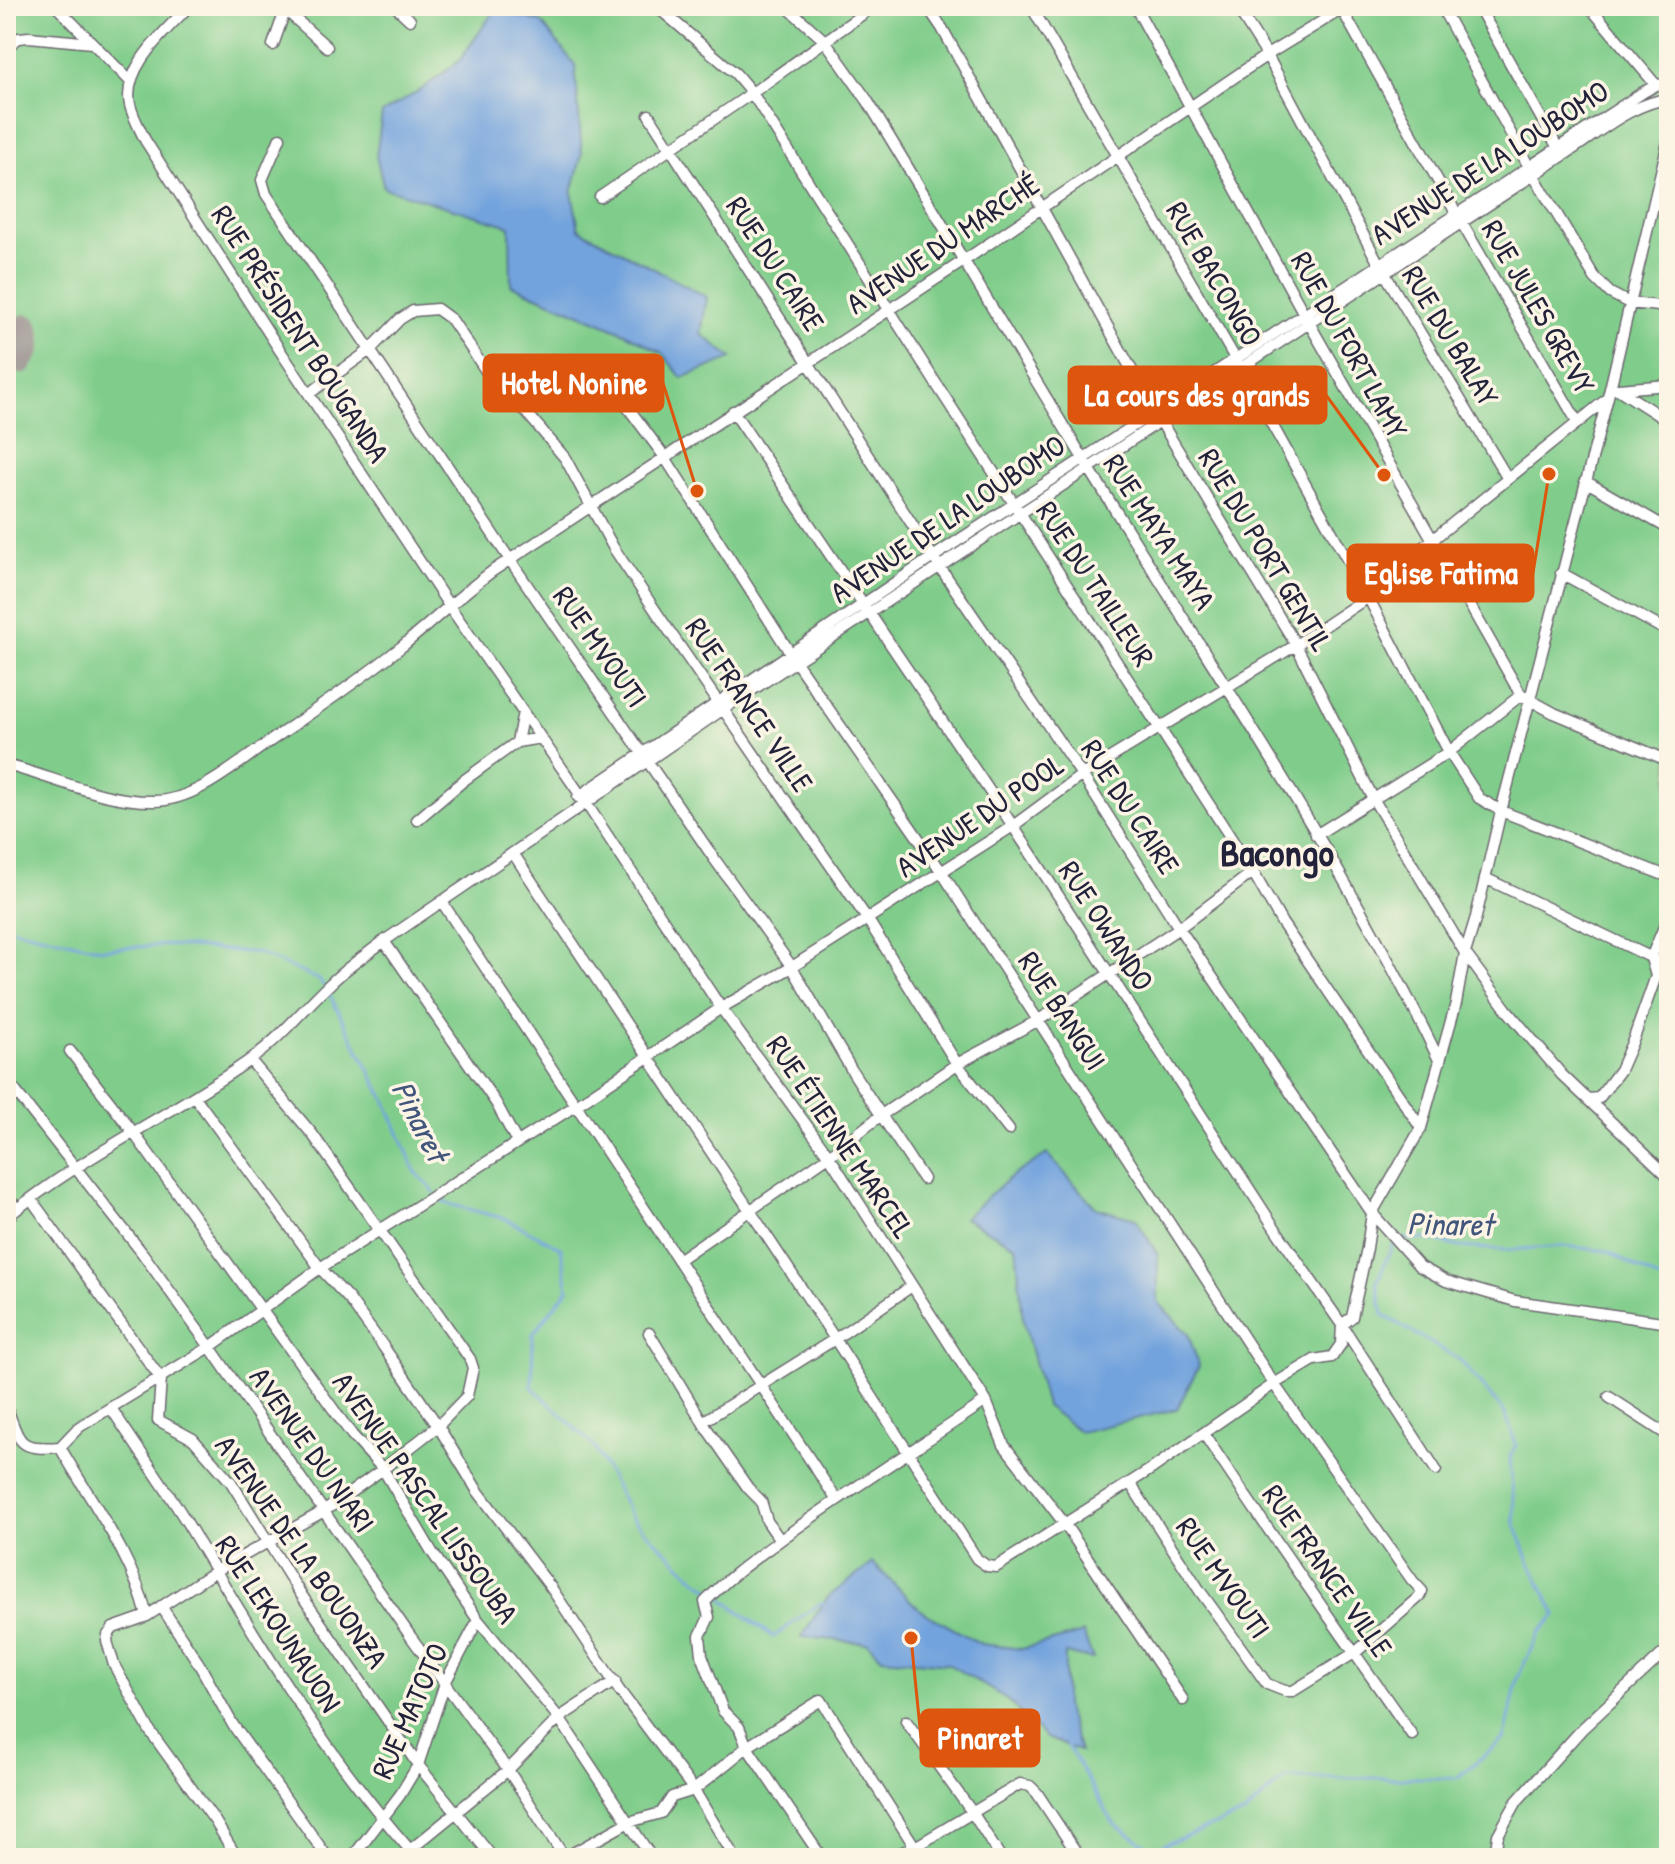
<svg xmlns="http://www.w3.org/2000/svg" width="1675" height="1864" font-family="'Patrick Hand',sans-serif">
<rect width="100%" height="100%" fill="#fcf5e5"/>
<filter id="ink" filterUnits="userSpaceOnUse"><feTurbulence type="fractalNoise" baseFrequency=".0125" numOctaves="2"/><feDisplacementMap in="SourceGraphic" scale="16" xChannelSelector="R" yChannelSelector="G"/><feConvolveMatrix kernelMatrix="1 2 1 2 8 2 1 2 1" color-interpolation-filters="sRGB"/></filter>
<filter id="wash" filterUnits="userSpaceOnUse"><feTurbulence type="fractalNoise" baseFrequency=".006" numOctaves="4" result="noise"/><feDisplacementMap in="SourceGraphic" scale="32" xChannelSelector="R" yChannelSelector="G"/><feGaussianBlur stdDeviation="1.8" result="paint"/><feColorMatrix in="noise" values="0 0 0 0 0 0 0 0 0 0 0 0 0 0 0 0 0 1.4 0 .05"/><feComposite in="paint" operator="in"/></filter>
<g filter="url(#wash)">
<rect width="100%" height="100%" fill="#f4e7cd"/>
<!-- green -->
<path fill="#80cd8b" stroke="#517863" stroke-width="2" d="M6,6H1669V1858H6Z"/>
<!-- water -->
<path fill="#72a3dd" stroke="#4a628c" stroke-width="2" d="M495,10L541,22L575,65L582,154L572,193L579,229L707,297L701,334L732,358L682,378L662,353L625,333L511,285L510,226L384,188L376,156L382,113L422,89L459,61Z
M1047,1154L1096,1208L1136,1219L1158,1255V1302L1188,1334L1199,1366L1177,1409L1080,1432L1046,1406L1023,1320L1016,1246L964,1218L1008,1179Z
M873,1563L921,1611L981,1644L1022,1649L1083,1633L1093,1659L1065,1654V1706L1080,1751L1046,1738L1005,1698L948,1664L882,1658L868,1643L801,1637L828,1597Z"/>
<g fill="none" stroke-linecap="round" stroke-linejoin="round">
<!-- stream -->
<path stroke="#72a3dd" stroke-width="3" d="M6,927L102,949L169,945L258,953L319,980L324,986
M328,992L386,1102L415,1171L434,1192
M440,1198L445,1203L506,1219L561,1248L568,1289L533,1334L532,1387L594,1446L633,1519L691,1575L773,1637L821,1603L826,1605
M1400,1239H1428L1460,1247L1507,1250L1565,1246L1607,1251L1669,1285
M1066,1743L1114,1824L1152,1849L1244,1814L1285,1778H1457L1505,1738L1518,1676L1539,1633L1556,1615L1529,1561L1515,1524L1510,1457L1516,1445L1505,1413L1460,1360L1383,1315L1377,1282L1393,1244"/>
<!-- taxiway -->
<path stroke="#8b8484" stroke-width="24" d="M6,335L26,326C33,340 30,350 21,362"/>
</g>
</g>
<g filter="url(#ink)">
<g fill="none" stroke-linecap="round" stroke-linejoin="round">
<!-- minor casing -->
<g stroke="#6c676e" stroke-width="13">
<path id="minor" d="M56,6L131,82
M189,6C166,31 122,67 130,105C133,117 140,129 145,140L279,349L448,604L586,803L721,1008L829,1156L986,1401L1004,1445L1064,1523L1183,1700
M281,6L327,47
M395,6L410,20
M656,6L736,74L752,93L935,382L1253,872L1282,923L1421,1128
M786,6L826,42L867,100C942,223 1014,346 1089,468C1210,664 1340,854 1440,1062
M927,6L942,28L1155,412L1296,645L1374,800L1465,953L1507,1010L1562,1075L1669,1177
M1031,6L1240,367L1368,597L1449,752L1479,798L1501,811L1669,877
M1135,6L1304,314L1521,695L1554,713L1669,761
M1236,6L1267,55L1379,264L1508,479
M1340,6L1456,213L1578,423
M1441,6L1534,176L1595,278L1610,293L1629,303L1669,307
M1478,6L1558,148
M1589,6L1656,85
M273,45L285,11
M6,47L19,38L29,37L92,43
M649,115L933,557L1082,775L1179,928L1372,1213L1419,1266L1446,1281L1515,1301L1669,1323
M280,138L262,180L266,194L510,560L713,857L792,967L854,1074L923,1179
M600,197L752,93L874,6
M1655,197L1669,200
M594,362L664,456L796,662L941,871L1274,1384L1412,1580L1422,1591L1419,1597L1356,1652L1293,1691H1285L1267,1684L1200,1591L1130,1483
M1610,389H1618L1669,422
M1618,389L1669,385
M310,393L370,350L400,319L413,311L437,309L452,320L494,383L527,413L565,458L613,547L659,616L868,920L957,1064L1009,1130
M733,411L1013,826L1278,1233L1342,1325L1436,1470
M1585,481L1669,529
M1561,573L1669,632
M517,742L523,712
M6,765C54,777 103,802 154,801C194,801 234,766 266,744C311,713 357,682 400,648C432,622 461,594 494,570L965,260L1267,55L1347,6
M578,797L933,557L1642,93L1656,85L1669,84
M417,820L463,781L517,742L541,738
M1316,835L1449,752L1521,695
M513,853L835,1339L977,1559L987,1566L996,1567L1153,1468L1274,1384L1314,1360L1332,1357L1341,1344L1342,1325L1352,1317L1367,1248L1372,1213L1421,1128L1456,1003L1465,953L1476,917L1501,811L1610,389L1669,138
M1485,878L1669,966
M442,902L836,1499
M384,941L496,1103L517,1142
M70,1051L133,1132L352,1435L383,1469L432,1552L478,1620L559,1718L652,1858
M6,1079L143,1254L210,1347L411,1637L508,1770L565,1858
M195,1097L320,1268L349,1299L383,1346L438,1426L477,1490L552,1589L619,1690L694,1790L735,1858
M1588,1099L1599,1098L1620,1070L1634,1038L1656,976L1651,958L1669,915
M6,1195L17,1209
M31,1199L161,1379L158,1420L193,1439L231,1482L296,1587L418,1765L493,1858
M6,1218C80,1157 168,1117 247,1062C279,1040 303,1009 331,983C347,967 366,955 384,941L722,710L1567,153C1597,134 1633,102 1669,99
M678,1260L829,1156L880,1116L957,1064L1039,1020L1179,928L1253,872
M649,1333L705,1426L748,1488L761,1501L767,1521L780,1540
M1609,1397L1669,1436
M6,1406C21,1444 17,1450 60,1447L79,1427L210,1347L320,1268L575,1106L721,1008L792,967L1013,826L1082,775L1296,645L1368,597L1406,561L1607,399
M111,1408C137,1448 165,1486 189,1526C256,1639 323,1751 410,1850L414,1858
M704,1421L835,1339L912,1286
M1204,1434C1271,1536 1342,1635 1412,1735
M60,1447C91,1502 132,1554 147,1616
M161,1606L199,1664L233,1725L328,1858
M906,1721L972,1812L1001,1858
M410,1850L508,1770L559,1718L615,1681
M237,1858L215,1821L150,1731L114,1665L107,1641L108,1635L113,1628L147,1616L214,1572L326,1510L383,1469L438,1426L467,1396L473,1368L470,1359L313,1135L250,1060
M352,1858L400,1795L418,1765L445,1683L478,1620
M564,1858L629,1822L661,1813L672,1797L694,1790L747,1747L821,1700L922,1858
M822,1858L747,1747L739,1727L723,1711L702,1655L700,1636L709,1617L705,1602C729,1576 757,1557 786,1536C851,1488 920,1446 986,1401
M888,1858L915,1847L1020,1784L1030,1786L1037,1793L1080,1858
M1499,1858L1496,1848L1498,1835L1517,1801L1583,1728L1669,1648"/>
</g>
<!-- minor -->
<use href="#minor" stroke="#fff" stroke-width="10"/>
</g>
</g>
<g text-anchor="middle" stroke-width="7" stroke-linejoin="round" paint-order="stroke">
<!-- street labels -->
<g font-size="30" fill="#22223b" stroke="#fcf5e5">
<text transform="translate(1490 163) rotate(-33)" y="10">AVENUE DE LA LOUBOMO</text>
<text transform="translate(943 244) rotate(-34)" y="10">AVENUE DU MARCHÉ</text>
<text transform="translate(775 264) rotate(57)" y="10">RUE DU CAIRE</text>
<text transform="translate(1214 274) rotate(60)" y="10">RUE BACONGO</text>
<text transform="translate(1538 307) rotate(60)" y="10">RUE JULES GREVY</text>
<text transform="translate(300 334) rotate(57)" y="10">RUE PRÉSIDENT BOUGANDA</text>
<text transform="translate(1450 336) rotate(59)" y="10">RUE DU BALAY</text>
<text transform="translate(1349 345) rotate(61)" y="10">RUE DU FORT LAMY</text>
<text transform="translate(948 519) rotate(-34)" y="10">AVENUE DE LA LOUBOMO</text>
<text transform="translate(1159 532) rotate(57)" y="10">RUE MAYA MAYA</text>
<text transform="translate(1265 550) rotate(59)" y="10">RUE DU PORT GENTIL</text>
<text transform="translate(1095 584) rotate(57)" y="10">RUE DU TAILLEUR</text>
<text transform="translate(600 647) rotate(55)" y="10">RUE MVOUTI</text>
<text transform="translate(749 705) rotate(56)" y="10">RUE FRANCE VILLE</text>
<text transform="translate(1130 807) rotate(57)" y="10">RUE DU CAIRE</text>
<text transform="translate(980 816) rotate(-34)" y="10">AVENUE DU POOL</text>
<text transform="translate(1106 926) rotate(57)" y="10">RUE OWANDO</text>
<text transform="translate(1062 1011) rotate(57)" y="10">RUE BANGUI</text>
<text transform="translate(840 1137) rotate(56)" y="10">RUE ÉTIENNE MARCEL</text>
<text transform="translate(312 1450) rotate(55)" y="10">AVENUE DU NIARI</text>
<text transform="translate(425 1498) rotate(55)" y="10">AVENUE PASCAL LISSOUBA</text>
<text transform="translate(301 1552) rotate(55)" y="10">AVENUE DE LA BOUONZA</text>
<text transform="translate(1327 1571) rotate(55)" y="10">RUE FRANCE VILLE</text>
<text transform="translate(1223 1578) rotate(55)" y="10">RUE MVOUTI</text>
<text transform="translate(278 1624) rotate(57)" y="10">RUE LEKOUNAUON</text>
<text transform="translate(410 1711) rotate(-66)" y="10">RUE MATOTO</text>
</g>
<!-- water labels -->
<g font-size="32" font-style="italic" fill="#42567c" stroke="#fcf5e5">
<text transform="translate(420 1121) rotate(63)" y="11">Pinaret</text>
<text transform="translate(1450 1224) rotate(1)" y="11">Pinaret</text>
</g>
<!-- district labels -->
<g font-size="38" font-weight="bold" fill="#22223b" stroke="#fcf5e5">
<text x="1277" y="866">Bacongo</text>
</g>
</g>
<!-- callouts -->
<path fill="none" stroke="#de560e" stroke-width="3" d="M697 491L663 383M1384 475L1326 395M1549 474L1533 573M911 1638L921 1738"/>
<g fill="#de560e" stroke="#fcf5e5" stroke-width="3">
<circle cx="697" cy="491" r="8"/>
<circle cx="1384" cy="475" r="8"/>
<circle cx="1549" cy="474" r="8"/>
<circle cx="911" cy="1638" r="8"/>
</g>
<g fill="#de560e" stroke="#de560e" stroke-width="3">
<rect x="484" y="355" width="179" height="56" rx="8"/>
<rect x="1069" y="367" width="257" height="56" rx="8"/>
<rect x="1348" y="545" width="185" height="56" rx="8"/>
<rect x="921" y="1710" width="118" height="56" rx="8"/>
</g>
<g font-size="32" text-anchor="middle" font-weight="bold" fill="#fff">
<text x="574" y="394">Hotel Nonine</text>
<text x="1197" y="406">La cours des grands</text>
<text x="1441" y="584">Eglise Fatima</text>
<text x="980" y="1749">Pinaret</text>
</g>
<!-- margin -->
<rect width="1675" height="1864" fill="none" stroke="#fcf5e5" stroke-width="32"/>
</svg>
